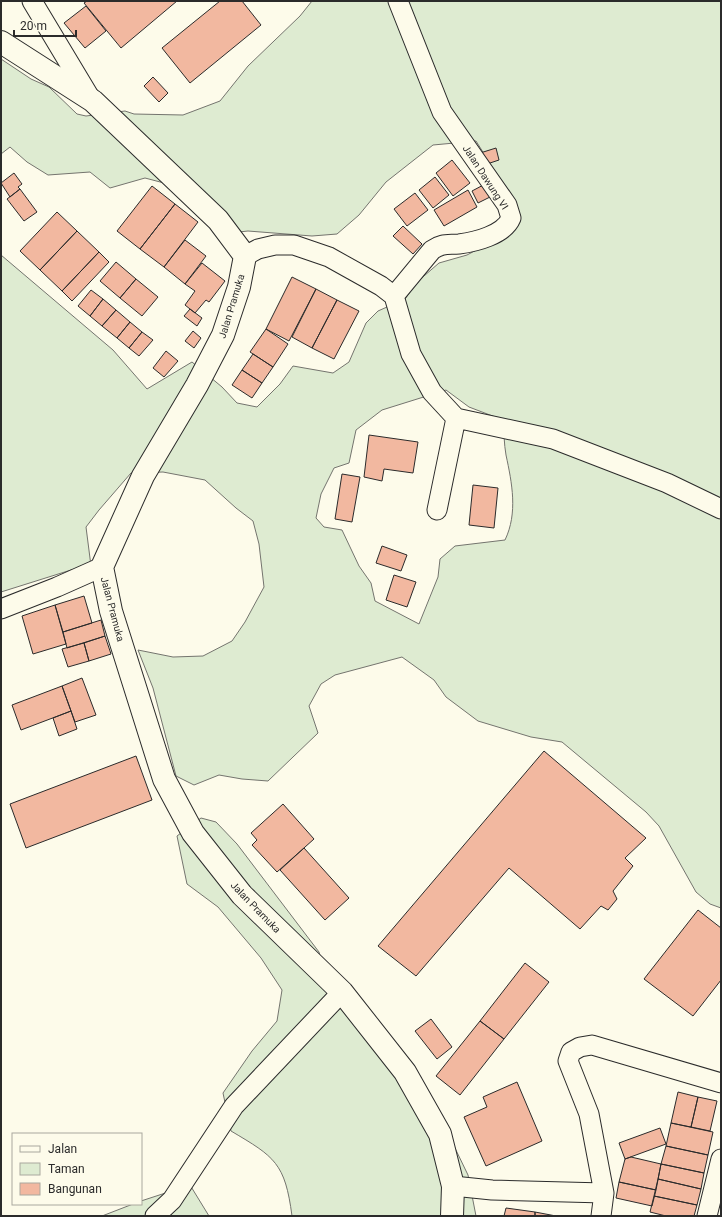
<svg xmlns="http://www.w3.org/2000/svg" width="722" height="1217" font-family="Roboto,sans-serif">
<rect width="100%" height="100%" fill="#fdfbea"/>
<!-- green -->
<path fill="#deebd1" stroke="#74746e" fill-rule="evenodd" d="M312,1H721V908L710,904L696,892L659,826L646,812L562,742L531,737L478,721L446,697L434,680L402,657L335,675L321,684L309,706L318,733L268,781L242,779L219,775L194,785L176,776L153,688L138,650L173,657L203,656L232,641L245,622L264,587L259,544L253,521L236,508L205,480L163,472L131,473L99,510L86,527L91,566L71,570L1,592V255L113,350L147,389L192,362L222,387L237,403L257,407L280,384L293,366L333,373L349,362L366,323L378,311L405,299L417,282L439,263L467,255L484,246L492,240L504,211L486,157L476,141L433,145L386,182L359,215L337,234L312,236L248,231L220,234L164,183L145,178L110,188L90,172L48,175L27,162L10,147L1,154V59L31,79L49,87L77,114L86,116L125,111L134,114L183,115L220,101L248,66L300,16ZM446,390L469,407L503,420C504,432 504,444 506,455C512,483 518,513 505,540L455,546L440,559L438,577L419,624L375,601L371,583L359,566L342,530L324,527L316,518L321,494L334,468L349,463L356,430L382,410Z
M201,818L216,822L237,844L319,952L329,989L439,1115L468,1175L476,1216H292C285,1163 275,1157 231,1131L223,1093L252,1051L277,1021L282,990L261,958L218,907L187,884L177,836Z
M190,1185L209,1216H102L133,1204H141V1201Z"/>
<!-- building -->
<path fill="#f2b8a0" stroke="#2b2b2b" d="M87,1H177L121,48L84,3Z
M220,1H242L261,25L190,83L162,48Z
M86,6L106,31L85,48L64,23Z
M153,77L168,93L159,102L144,86Z
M496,148L499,160L481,166L477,154Z
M452,160L470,183L453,196L436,173Z
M14,173L22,184L18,187L20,189L10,197L1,183Z
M435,177L449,195L433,208L419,190Z
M489,182L496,194L478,203L472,191Z
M152,186L175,204L140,249L117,231Z
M20,189L37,212L24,221L7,199Z
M468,190L477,207L444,226L434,210Z
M415,193L428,210L407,226L394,209Z
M175,204L198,222L164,267L140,249Z
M57,212L77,231L40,270L20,251Z
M403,226L422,244L413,254L393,236Z
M77,231L99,252L62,291L40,270Z
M185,240L206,256L185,284L164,267Z
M99,252L109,262L72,301L62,291Z
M116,262L136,279L120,298L100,281Z
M202,263L225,281L209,302L206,300L195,313L185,305L195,291L185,284Z
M292,277L316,289L289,341L266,329Z
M136,279L158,297L142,316L120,298Z
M316,289L337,300L312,348L292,337Z
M91,290L103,299L90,316L78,306Z
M103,299L116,310L102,326L90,316Z
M337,300L359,311L334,359L312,348Z
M190,309L202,318L197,326L184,316Z
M116,310L130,322L117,338L102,326Z
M130,322L142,332L129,348L117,338Z
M266,329L288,344L273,367L250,352Z
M193,331L201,338L194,348L185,341Z
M142,332L153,340L139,356L129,348Z
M166,351L178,361L164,377L153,368Z
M253,354L273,367L262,383L242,370Z
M242,370L262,383L252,398L232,385Z
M369,435L418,442L413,473L384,469L382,481L364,477Z
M342,474L360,477L352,522L335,519Z
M473,485L498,488L494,528L469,525Z
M382,546L407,555L401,571L376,563Z
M394,575L416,582L407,607L386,600Z
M84,596L92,623L63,632L55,605Z
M55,605L66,644L33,654L22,616Z
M101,620L105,636L67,648L63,632Z
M105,636L111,654L89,661L84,643Z
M84,643L89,661L68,667L62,649Z
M82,678L96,715L75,722L62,686Z
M62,686L71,711L21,730L12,705Z
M71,711L77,729L59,736L53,718Z
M544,751L646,838L625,858L633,866L613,891L617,899L608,910L601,906L580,929L509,868L416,976L378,946Z
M136,756L152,800L26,848L10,804Z
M283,804L314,839L277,872L252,845L257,840L251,833Z
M304,848L349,898L325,920L280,870Z
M698,910L721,928V980L693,1016L644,979Z
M525,963L549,982L504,1039L480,1021Z
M431,1019L452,1047L437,1059L415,1031Z
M480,1021L504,1039L460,1095L436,1076Z
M517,1082L542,1141L486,1166L464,1117L487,1107L483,1097Z
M678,1092L698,1097L691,1127L671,1123Z
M698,1097L717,1101L710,1131L691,1127Z
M671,1123L713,1132L708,1155L666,1146Z
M660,1128L666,1144L625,1159L619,1143Z
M666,1146L708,1155L704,1173L661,1164Z
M631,1157L661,1164L656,1190L619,1182L625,1159Z
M661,1164L704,1173L701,1189L658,1179Z
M658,1179L701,1189L697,1205L654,1196Z
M619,1182L656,1190L652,1206L616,1198Z
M654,1196L697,1205L694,1216H666L650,1212Z
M506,1208L535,1212V1216H504Z
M535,1212L556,1216H535Z"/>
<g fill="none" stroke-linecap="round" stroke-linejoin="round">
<!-- minor casing -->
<g stroke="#2b2b2b" stroke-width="21">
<path id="minor" d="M32,1L92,101
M245,256L258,249L275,245H294L329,257L381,286L394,296L411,354L432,392L456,418L553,439L667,483L721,509
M394,296L432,250C442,243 448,245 459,244C475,242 504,235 511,218L507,205L442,112L398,1
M437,510L456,418
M1,609L57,587L102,567
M453,1186L492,1190L604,1193L589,1114L568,1061L571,1052L580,1047L592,1045L721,1083
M155,1216L172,1200L234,1106L342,992
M601,1216L604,1193
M707,1216L721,1159"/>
</g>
<!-- secondary casing -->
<g stroke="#2b2b2b" stroke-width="24">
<path id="secondary" d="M1,42L93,101L218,220L245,256L239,287L223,335L197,385L143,476L102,567L111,611L164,779L193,833L242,895L342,992L405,1072L440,1134L453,1186L452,1216"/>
</g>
<!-- minor -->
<use href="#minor" stroke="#fdfbea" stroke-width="19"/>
<!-- secondary -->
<use href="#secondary" stroke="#fdfbea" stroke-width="22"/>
</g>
<g text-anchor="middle" stroke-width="3" stroke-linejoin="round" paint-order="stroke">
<!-- street labels -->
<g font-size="10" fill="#2b2b2b" stroke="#fdfbea">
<text transform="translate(486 177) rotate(57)" y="4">Jalan Dawung VI</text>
<text transform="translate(231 306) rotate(-73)" y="4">Jalan Pramuka</text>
<text transform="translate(113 609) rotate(75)" y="4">Jalan Pramuka</text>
<text transform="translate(256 907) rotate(46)" y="4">Jalan Pramuka</text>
</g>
</g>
<!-- border -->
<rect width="722" height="1217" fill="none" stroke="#2b2b2b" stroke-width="4"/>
<!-- legend -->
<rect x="12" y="1133" width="130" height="72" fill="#fdfbea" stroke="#a9a89e"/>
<rect x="20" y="1146" width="20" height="6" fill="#fdfbea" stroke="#a9a89e"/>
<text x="48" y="1153" font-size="12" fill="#2b2b2b">Jalan</text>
<rect x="20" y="1163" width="20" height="12" fill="#deebd1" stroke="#a9a89e"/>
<text x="48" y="1173" font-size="12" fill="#2b2b2b">Taman</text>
<rect x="20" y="1183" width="20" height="12" fill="#f2b8a0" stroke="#a9a89e"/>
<text x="48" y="1193" font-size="12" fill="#2b2b2b">Bangunan</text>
<!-- scale -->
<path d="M14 30v6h62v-6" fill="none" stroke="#2b2b2b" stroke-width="2"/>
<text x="20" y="30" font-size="12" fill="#2b2b2b" stroke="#fdfbea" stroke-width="3" paint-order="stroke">20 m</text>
</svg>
